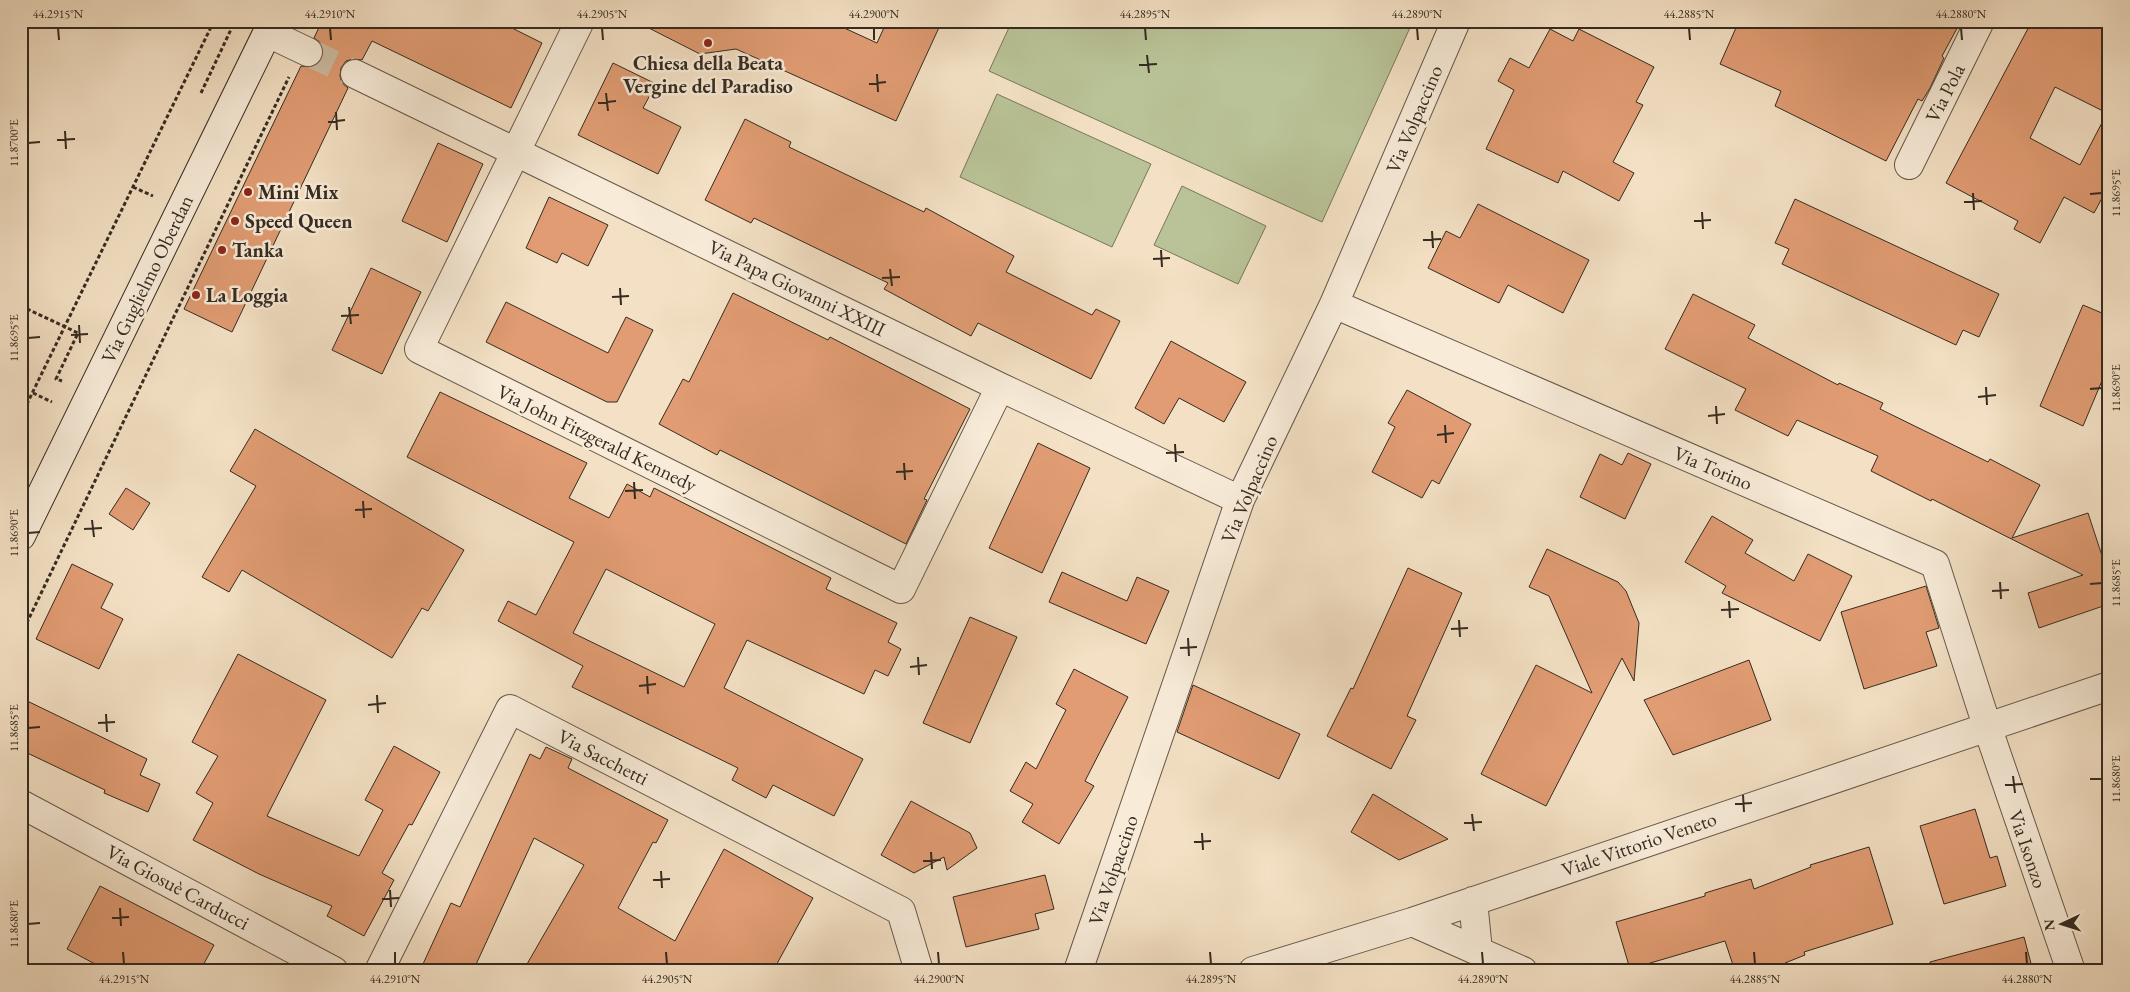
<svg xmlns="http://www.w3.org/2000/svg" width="2130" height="992" font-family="'EB Garamond',serif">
<rect width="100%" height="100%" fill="#f4e1c5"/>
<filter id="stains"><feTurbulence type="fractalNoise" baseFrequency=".004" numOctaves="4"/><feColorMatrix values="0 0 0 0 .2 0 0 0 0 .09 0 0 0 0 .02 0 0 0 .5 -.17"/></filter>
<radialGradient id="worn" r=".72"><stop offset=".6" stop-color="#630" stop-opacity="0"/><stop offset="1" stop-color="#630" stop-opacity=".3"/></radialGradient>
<!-- green -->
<path fill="#b9c397" stroke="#77775c" d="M1012,21H1413L1322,222L989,71Z
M997,94L1151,164L1112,247L960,177Z
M1182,186L1266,226L1238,284L1154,245Z"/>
<!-- building -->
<path fill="#e19c73" stroke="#352b21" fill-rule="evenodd" d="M322,21H498L542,43L511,108L372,41L362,60L353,59L346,61L341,68L340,76L342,83L348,88L232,332L184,309L301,66L310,67L317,65L322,59L323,50L321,43L314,38Z
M635,21H829L877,43L887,21H942L896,121L736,49L700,54Z
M1739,21H1961L1942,56L1944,58L1930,88L1922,101L1918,99L1886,161L1775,106L1781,91L1720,64Z
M2032,21H2109V185L2094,213L2064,197L2040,243L2014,229L2018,221L1946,183ZM2055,87L2107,113L2080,165L2030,138Z
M1550,29L1573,41L1579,29L1654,67L1636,102L1643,105L1613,162L1634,173L1619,201L1563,171L1558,183L1486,149L1514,90L1498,81L1510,58L1529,68Z
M613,63L656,84L643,108L681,127L658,174L578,135Z
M745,119L791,142L789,147L924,212L926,208L1014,256L1006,272L1092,315L1096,309L1120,321L1091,379L978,323L971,336L884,289L888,283L754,218L751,223L705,200Z
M438,143L483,164L447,242L402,221Z
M549,197L608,225L588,266L562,253L557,263L526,248Z
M1795,199L1999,294L1979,337L1963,330L1956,345L1782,264L1789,249L1775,243Z
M1478,204L1589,260L1563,313L1508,285L1499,303L1428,268L1446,231L1460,238Z
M371,268L421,292L382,374L332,350Z
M733,293L828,340L830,337L970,409L924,499L927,500L906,544L720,450L717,455L659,424L683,379L689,382Z
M1693,294L1755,325L1748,338L1838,385L1839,383L1883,403L1880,409L1988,462L1990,459L2040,485L2012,538L2088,513L2106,568L2109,567V604L2039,628L2028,593L2083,575L1932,499L1931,501L1871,471L1878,456L1797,420L1788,436L1735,410L1746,389L1665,349Z
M506,302L608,353L626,317L653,330L617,402H607L486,342Z
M2083,305L2109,316V364L2083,426L2040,406Z
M1171,341L1246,382L1224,422L1179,398L1164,424L1135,408Z
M1407,390L1471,424L1439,484L1432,480L1422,498L1372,472L1395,427L1388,423Z
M440,392L587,463L569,498L609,518L627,484L650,497L654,488L831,578L826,589L897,623L888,642L901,649L888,676L875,670L864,694L747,640L724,688L863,759L834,816L773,785L766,798L732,780L738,768L572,687L583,666L498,621L508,601L536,615L574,542L407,457ZM606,569L715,624L684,687L573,633Z
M255,429L464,550L428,611L422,608L392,658L242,570L229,592L202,577L256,486L230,471Z
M1038,443L1090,468L1042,573L989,548Z
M1628,453L1651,464L1625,519L1580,497L1600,454L1622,465Z
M126,488L150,503L133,530L109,514Z
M1712,516L1753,540L1745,553L1794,581L1808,554L1852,576L1820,641L1722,593L1726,586L1685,562Z
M1547,549L1618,582L1626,591L1639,623L1634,681L1622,658L1546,806L1481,774L1536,665L1592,693L1549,596L1529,587Z
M72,564L113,584L101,608L123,619L99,669L36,639Z
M1408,568L1462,593L1407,716L1416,720L1391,769L1327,736L1351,688L1353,689Z
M1062,572L1127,601L1137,577L1169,591L1146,644L1049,602Z
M1926,586L1939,628L1926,632L1937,666L1864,689L1841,612Z
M970,617L1017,637L970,743L923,723Z
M238,654L326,700L267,816L359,856L383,810L365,800L394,746L440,772L412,825L409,824L382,873L394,880L364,936L327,916L332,906L259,874L193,840L213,803L196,793L218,756L192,742Z
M1749,660L1771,720L1673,755L1644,700Z
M1074,669L1128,697L1085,781L1094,786L1059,844L1022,822L1033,804L1010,791L1026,762L1036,769L1066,710L1056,704Z
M1193,685L1300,734L1279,779L1177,732Z
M21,698L147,759L140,775L160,784L148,812L104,793L105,790L21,750Z
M546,747L572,759L568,768L668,820L656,843L653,842L618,908L675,941L724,849L813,898L773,971H523L584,865L534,838L473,971H437L423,964L451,903L460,907L530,754L540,759Z
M1373,794L1448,839L1399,860L1351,832Z
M911,801L970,833L977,848L947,870L944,857L914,873L881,855Z
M1975,809L1990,858L1997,856L2006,886L1944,904L1920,826Z
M1869,847L1893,924L1804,952L1805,955L1785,963L1788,971H1735L1725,941L1630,969L1616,922L1705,896V893L1751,879L1754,889L1811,867L1810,865Z
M1045,875L1054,909L1035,914L1039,929L966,947L953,897Z
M100,886L214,945L200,971H108L67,949Z
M2024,937L2033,971H1931L1930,962Z"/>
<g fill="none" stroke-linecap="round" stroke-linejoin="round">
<!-- street-tunnel -->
<path stroke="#cebda4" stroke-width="28" stroke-dasharray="28 14" stroke-linecap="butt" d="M308,52L355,74"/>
<!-- street casing -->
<g stroke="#65584a" stroke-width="30">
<path id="street" d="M580,21L419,349L901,589L1000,387
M268,33L308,52
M355,74L1000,387L1240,500
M1909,165L1980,21
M1334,304L1935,564L1987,726L2071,971
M21,804L334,971
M1473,901L1478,951
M1412,922L1523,971
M379,971L510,709L901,911L919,971
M1078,971L1240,500L1334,304L1456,21
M1253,971L1412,922L2109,686"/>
</g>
<!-- secondary casing -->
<g stroke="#352b21" stroke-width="30">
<path id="secondary" d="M21,536L273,21"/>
</g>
<!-- path -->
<path stroke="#352b21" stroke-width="3" stroke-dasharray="4 2.5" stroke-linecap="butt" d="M201,93L235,21
M133,187L153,196
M21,306L78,333L56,379L62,381
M33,393L52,402
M21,416L214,21
M21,635L289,77"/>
<!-- street -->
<use href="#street" stroke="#f8ecd9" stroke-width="28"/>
<!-- secondary -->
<use href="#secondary" stroke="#f8ecd9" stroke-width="28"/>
</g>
<!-- ticks -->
<path fill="none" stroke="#352b21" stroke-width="2" d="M58,28L59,40M330,28L331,40M602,28L603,40M874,28V40M1145,28L1146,40M1417,28L1418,40M1689,28L1690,40M1961,28L1962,40M1147,55L1149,73M1139,65L1157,64M877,74L878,92M869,84L886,82M606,93L608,111M598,103L616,101M336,112L337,130M328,122L345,120M65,131L66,149M57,140L75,139M28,143L40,142M1973,193L1974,210M2090,194L2102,193M1964,202L1982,201M1702,212L1703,229M1694,221L1711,220M1432,231L1433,248M1423,240L1441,239M1161,250L1162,267M1153,259L1170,258M890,269L892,286M882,278L900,277M620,288L621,305M612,297L629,296M349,307L351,324M341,316L359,315M79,325L80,343M71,335L88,334M28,338L40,337M1986,387L1987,405M2090,389L2102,388M1978,397L1996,395M1716,406L1717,424M1708,416L1725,414M1445,425L1446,443M1437,435L1454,433M1175,444L1176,462M1166,453L1184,452M904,463L905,480M896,472L913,471M634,482L635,499M625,491L643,490M363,501L364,518M355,510L372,509M92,520L94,537M84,529L102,528M28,533L40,532M2000,582L2001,599M2090,584L2102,583M1992,591L2009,590M1729,601L1730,618M1721,610L1739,609M1459,620L1460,637M1451,629L1468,628M1188,638L1189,656M1180,648L1197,647M918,657L919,675M910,667L927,665M647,676L648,694M639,686L656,684M377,695L378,713M368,705L386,703M106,714L107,732M98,723L115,722M28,728L40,727M2013,776L2015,793M2090,779H2102M2005,785L2023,784M1743,795L1744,812M1735,804L1752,803M1472,814L1474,831M1464,823L1482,822M1202,833L1203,850M1194,842L1211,841M931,852L932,869M923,861L941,860M661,871L662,888M653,880L670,879M390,890L391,907M382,899L399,898M120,908L121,926M112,918L129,917M28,924L40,923M123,952L124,964M395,952V964M666,952L667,964M938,952L939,964M1210,952L1211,964M1482,952L1483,964M1754,952L1755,964M2026,952L2027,964"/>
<!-- markers -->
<g fill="#8f2418" stroke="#f8ecd9" stroke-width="2">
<circle cx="708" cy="43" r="5"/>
<circle cx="248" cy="192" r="5"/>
<circle cx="235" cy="221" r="5"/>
<circle cx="222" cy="250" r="5"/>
<circle cx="196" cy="295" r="5"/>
</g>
<g text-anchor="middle" stroke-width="5" stroke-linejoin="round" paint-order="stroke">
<!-- poi labels -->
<g font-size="20" font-weight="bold" fill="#352b21" stroke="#f8ecd9" text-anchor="start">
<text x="708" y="70" text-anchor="middle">Chiesa della Beata<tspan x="708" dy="23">Vergine del Paradiso</tspan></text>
<text x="258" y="199">Mini Mix</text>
<text x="245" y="228">Speed Queen</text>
<text x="232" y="257">Tanka</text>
<text x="206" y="302">La Loggia</text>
</g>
<!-- street labels -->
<g font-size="20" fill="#352b21" stroke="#f8ecd9">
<text transform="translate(1945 93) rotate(-63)" y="7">Via Pola</text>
<text transform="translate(1414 119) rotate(-67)" y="7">Via Volpaccino</text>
<text transform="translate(147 279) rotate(-64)" y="7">Via Guglielmo Oberdan</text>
<text transform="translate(797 288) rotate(26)" y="7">Via Papa Giovanni XXIII</text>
<text transform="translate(597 438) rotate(26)" y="7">Via John Fitzgerald Kennedy</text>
<text transform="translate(1713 468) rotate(23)" y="7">Via Torino</text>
<text transform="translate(1249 489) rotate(-67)" y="7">Via Volpaccino</text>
<text transform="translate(603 757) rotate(27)" y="7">Via Sacchetti</text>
<text transform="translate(1639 844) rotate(-19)" y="7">Viale Vittorio Veneto</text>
<text transform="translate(2028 849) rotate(71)" y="7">Via Isonzo</text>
<text transform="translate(1113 870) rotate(-71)" y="7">Via Volpaccino</text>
<text transform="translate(178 887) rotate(28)" y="7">Via Giosuè Carducci</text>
</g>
</g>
<!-- margin -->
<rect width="2130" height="992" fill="none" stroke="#f4e1c5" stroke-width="55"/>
<!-- north arrow -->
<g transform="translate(2062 924) rotate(266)" stroke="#f8ecd9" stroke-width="4" paint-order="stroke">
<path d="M0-4L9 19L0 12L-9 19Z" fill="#352b21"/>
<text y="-8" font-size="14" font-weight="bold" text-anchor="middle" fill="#352b21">N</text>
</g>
<rect x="28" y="28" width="2074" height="936" fill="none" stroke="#352b21" stroke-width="2"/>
<g font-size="12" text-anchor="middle" fill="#352b21">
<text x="58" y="18">44.2915°N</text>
<text x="330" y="18">44.2910°N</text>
<text x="602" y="18">44.2905°N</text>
<text x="874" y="18">44.2900°N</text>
<text x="1145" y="18">44.2895°N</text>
<text x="1417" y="18">44.2890°N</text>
<text x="1689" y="18">44.2885°N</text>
<text x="1961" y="18">44.2880°N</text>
<text transform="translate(14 143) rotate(-90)" y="4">11.8700°E</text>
<text transform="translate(2116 193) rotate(-90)" y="4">11.8695°E</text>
<text transform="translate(14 338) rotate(-90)" y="4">11.8695°E</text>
<text transform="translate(2116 388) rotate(-90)" y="4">11.8690°E</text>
<text transform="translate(14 533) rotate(-90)" y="4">11.8690°E</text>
<text transform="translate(2116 583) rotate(-90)" y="4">11.8685°E</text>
<text transform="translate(14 728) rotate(-90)" y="4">11.8685°E</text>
<text transform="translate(2116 779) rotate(-90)" y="4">11.8680°E</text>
<text transform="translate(14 924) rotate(-90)" y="4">11.8680°E</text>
<text x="124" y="983">44.2915°N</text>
<text x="395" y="983">44.2910°N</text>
<text x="667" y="983">44.2905°N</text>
<text x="939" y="983">44.2900°N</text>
<text x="1211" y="983">44.2895°N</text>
<text x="1483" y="983">44.2890°N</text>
<text x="1755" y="983">44.2885°N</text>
<text x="2027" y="983">44.2880°N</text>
</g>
<rect width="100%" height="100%" filter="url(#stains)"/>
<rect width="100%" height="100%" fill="url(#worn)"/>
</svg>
